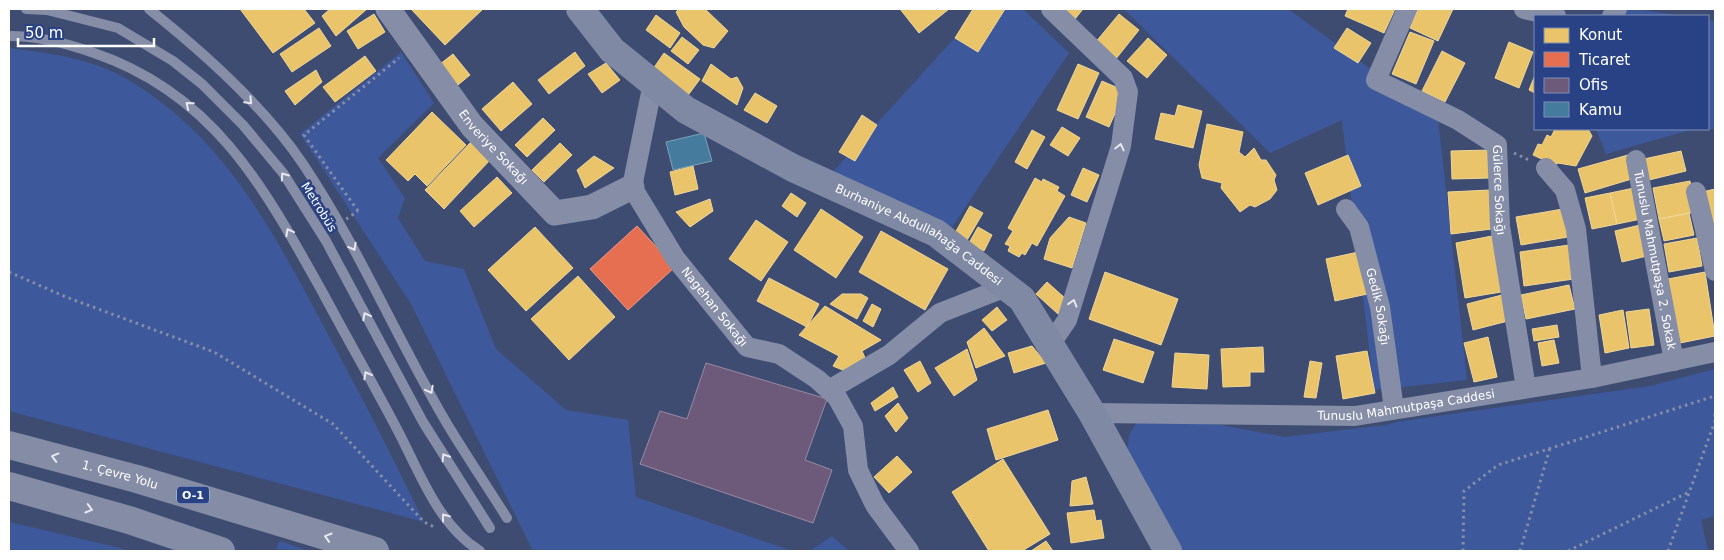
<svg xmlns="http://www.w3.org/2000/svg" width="1724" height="560" font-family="'DejaVu Sans',sans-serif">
<rect width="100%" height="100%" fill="#3e4c71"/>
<!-- green -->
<path fill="#3d599c" d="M981,9H1023L1069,53L950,230L831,174Z
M1124,9H1288L1438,118L1467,380L1374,390L1342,120L1270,153Z
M1631,9H1635L1683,16H1589Z
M1708,20L1715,21V129L1690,130L1606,154L1596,129H1708Z
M9,48C48,53 90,58 125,78C223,134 273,231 324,327C359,391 392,456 424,522L9,411Z
M401,52L434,103L378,158L405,198L398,218L425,261L464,269L496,349L566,410L628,420L636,497L792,551H533L411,304L300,134Z
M1715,369V516L1701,520L1708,551H1177L1127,455L1129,435L1137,422L1147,419L1221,425L1284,437L1386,425L1396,422L1650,386Z
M9,522L120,548L129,551H9Z
M832,536L849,551H810Z
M280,541L309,551L276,549Z"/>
<!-- homes -->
<path fill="#e9c46a" stroke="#f0d697" d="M240,9H304L315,23L273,53Z
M330,9H367L336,36L322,16Z
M411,9H483L445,45Z
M679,9H705L728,31L714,48L703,45L684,27L676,12Z
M900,9H949L919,33Z
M973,9H1005L978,52L955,38Z
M1061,9H1083L1075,19Z
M1348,9H1395L1384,33L1345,16Z
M1418,9H1453L1438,41L1410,28Z
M374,14L385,32L358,49L347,31Z
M1119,14L1139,30L1115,60L1095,43Z
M656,15L680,33L670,48L646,30Z
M319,28L331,46L292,72L280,54Z
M1347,28L1371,43L1358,63L1334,48Z
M1410,32L1434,41L1416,84L1392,74Z
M682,37L699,50L688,64L671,51Z
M1148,38L1167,55L1147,78L1127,61Z
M1509,42L1533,52L1519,88L1495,78Z
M1442,51L1465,63L1445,102L1422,91Z
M575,52L585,66L549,94L538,80Z
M664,53L700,79L686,98L651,72Z
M453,54L470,75L453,89L435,68Z
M365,56L376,71L335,102L323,87Z
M606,63L620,80L602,93L588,74Z
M711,64L731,79L737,77L743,88L737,105L702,81Z
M1078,64L1099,73L1078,119L1057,110Z
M316,70L322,82L295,105L285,91Z
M1535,75V93L1529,90Z
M1102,81L1125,91L1109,127L1086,117Z
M513,82L532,104L501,131L482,109Z
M755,93L777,106L767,123L744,110Z
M1178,105L1202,111L1193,148L1155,139L1161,113L1175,116Z
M432,112L466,145L427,186L415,174L408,181L386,160Z
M862,115L877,125L855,161L839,152Z
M543,118L555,130L527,157L515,145Z
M1207,124L1243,132L1239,152L1245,157L1254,148L1261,160H1266L1276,175L1274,180L1277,190L1270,199L1255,207L1250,205L1240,212L1221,188L1222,183L1202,178L1199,165Z
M1062,127L1080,138L1068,156L1050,145Z
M1555,129H1588L1592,136L1576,166L1558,163L1555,165L1533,155L1538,144L1542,145L1547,135L1551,137Z
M1032,130L1045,137L1027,169L1015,162Z
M471,142L490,160L444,209L425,190Z
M560,143L572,155L544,182L532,170Z
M1490,150L1491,178L1452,179L1451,151Z
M1681,151L1686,171L1649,180L1644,159Z
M1348,155L1361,186L1318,205L1305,173Z
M1628,155L1635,178L1585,193L1578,169Z
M594,156L614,168L585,188L577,170Z
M693,166L698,189L675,195L670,172Z
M1083,168L1099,175L1087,202L1071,195Z
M497,177L512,193L474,227L460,211Z
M1035,178L1042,182L1043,179L1059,187L1057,191L1065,196L1037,246L1032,243L1025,255L1022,253L1019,257L1008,251L1010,246L1005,244L1013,231L1008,228Z
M1690,181L1696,212L1659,219L1653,188Z
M1634,188L1641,219L1617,224L1610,193Z
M1715,189V240L1702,192Z
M1490,190L1492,229L1451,234L1448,192Z
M791,193L806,203L797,217L782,206Z
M1610,193L1617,224L1592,229L1585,198Z
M710,199L713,211L690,227L676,212Z
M970,206L983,213L966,242L954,235Z
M821,209L863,237L836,278L794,250Z
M1563,209L1568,237L1521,245L1516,217Z
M1689,213L1694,235L1664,241L1659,219Z
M1069,217L1086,223L1072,268L1044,259L1050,238Z
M756,220L788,242L761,281L729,259Z
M1640,225L1647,256L1622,262L1615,231Z
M535,227L573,268L526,311L488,270Z
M978,227L992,235L984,251L969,243Z
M881,231L948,269L925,310L859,272Z
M1492,236L1501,292L1465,298L1456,243Z
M1697,238L1702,266L1669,272L1664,244Z
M1569,245L1574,279L1524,286L1520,252Z
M1363,251L1372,293L1335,301L1326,259Z
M1105,272L1178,299L1161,345L1089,319Z
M1705,272L1715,336L1680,343L1668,279Z
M578,276L615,317L569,360L531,319Z
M769,278L819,304L807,327L757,301Z
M1047,282L1066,299L1058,314L1036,294Z
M1569,285L1575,309L1526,319L1521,295Z
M842,294H861L868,298L857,319L830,304Z
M1502,295L1508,321L1473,330L1467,304Z
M872,304L881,309L873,327L863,321Z
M825,306L881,340L862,351L866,360L845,371L833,366L839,356L799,335Z
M997,307L1007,320L992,331L982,320Z
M1649,309L1654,345L1631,348L1626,312Z
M1623,310L1629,348L1605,353L1599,315Z
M1557,325L1559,337L1534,341L1532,329Z
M984,328L1005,356L976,368L967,342Z
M1488,337L1497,377L1474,382L1464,343Z
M1114,339L1154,352L1143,383L1103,370Z
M1554,340L1559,363L1542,366L1538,343Z
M1032,346L1046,363L1014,373L1008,353Z
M1263,347L1264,372H1250V386L1223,387L1221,349Z
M967,349L977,380L954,396L935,368Z
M1367,351L1375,393L1343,399L1336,356Z
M1175,353L1209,355L1207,389L1172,387Z
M920,361L931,383L918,392L904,370Z
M1310,361L1322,363L1316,398L1304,397Z
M893,387L898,397L875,411L871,403Z
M898,403L908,418L896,432L885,416Z
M1048,410L1058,440L996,460L987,429Z
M897,456L912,472L889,493L874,477Z
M1003,459L1050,534L1022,551H989L952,492Z
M1086,477L1093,504L1070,506L1072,481Z
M1094,510L1096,521L1101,520L1104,538L1071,543L1067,513Z
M1046,541L1053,551H1031Z"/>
<!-- shops -->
<path fill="#e76f51" stroke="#ee9a85" d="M637,226L675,267L628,310L590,269Z"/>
<!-- offices -->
<path fill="#6d597a" stroke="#998ba2" d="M706,363L827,399L805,460L832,470L813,523L640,464L660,411L687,419Z"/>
<!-- public -->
<path fill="#457b9d" stroke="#7da3ba" d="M704,133L712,161L673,170L666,142Z"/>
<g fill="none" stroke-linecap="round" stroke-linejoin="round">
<!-- path -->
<path stroke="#858da7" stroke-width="3" stroke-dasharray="2.5 4" stroke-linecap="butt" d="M1514,153L1529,160
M358,211L304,135L399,58
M9,272L66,297L214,352L333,424L424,522L434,527
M1463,551L1464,491L1498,465L1715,396
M1520,551L1550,448
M1568,551L1689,492
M1668,551L1715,421V412"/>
<!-- service -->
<path stroke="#858da7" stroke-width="10" d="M26,9L47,10L118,28L173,61L202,84L243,125L283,173L326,241L423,422L490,528
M149,9C203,52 264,106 303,164C358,246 396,337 446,422C465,454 487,486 507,518
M9,36C38,36 66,43 94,53C215,94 265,189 324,295C348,340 374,385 398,431C420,473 438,525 480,551"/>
<!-- minor -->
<g stroke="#858da7" stroke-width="20">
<path id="s1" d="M1407,9L1376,80L1458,120L1497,145L1500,226L1526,388"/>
<path d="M1524,9L1556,16"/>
<path d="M1612,16L1617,9"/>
<path id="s2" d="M653,83L632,187L675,258L747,347L779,354L817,379L837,397L853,426L858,470L875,505L909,551"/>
<path id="s3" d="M1636,160L1674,361"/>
<path d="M1546,168L1565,190L1576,229L1592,378"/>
<path d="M1696,192L1715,271"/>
<path id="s4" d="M1346,209L1359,227L1380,307L1394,409"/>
<path d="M1050,345L1067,320L1121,146L1128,92L1123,78L1051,9"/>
<path d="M829,390L889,355L940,313L1006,287"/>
<path id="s5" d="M1092,413L1355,416L1592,378L1715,352"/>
</g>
<!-- tertiary -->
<path stroke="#858da7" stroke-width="25" id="s6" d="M388,9L472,126L555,213L592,207L632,187"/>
<!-- secondary -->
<path stroke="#7f89a3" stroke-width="28" id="s7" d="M580,9L612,50L686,110L793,168L936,233L1022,299L1092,413L1168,551"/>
<!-- motorway -->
<g stroke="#848da5" stroke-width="28">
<path id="s8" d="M9,445L137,479L375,551"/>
<path d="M9,486L129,520L221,551"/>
</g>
<!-- path-bridge -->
<path stroke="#858da7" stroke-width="3" stroke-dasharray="2.5 4" stroke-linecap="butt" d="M330,230L358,211"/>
</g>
<!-- one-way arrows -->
<defs><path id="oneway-chevron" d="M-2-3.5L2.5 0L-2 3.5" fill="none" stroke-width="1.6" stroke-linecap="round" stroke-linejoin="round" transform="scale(1.25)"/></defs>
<g stroke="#e7e8ed">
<use href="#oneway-chevron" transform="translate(249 101) rotate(45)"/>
<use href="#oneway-chevron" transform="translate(189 105) rotate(-141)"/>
<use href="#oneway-chevron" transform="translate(1120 147) rotate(-77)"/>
<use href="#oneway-chevron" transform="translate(284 176) rotate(-125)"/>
<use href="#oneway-chevron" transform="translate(289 232) rotate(-119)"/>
<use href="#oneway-chevron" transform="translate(353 247) rotate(61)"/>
<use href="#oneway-chevron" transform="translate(1073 303) rotate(-73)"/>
<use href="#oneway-chevron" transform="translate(366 316) rotate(-118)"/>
<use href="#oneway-chevron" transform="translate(367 375) rotate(-119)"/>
<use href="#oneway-chevron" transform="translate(430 390) rotate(62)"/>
<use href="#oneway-chevron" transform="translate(445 457) rotate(-122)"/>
<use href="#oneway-chevron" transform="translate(445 517) rotate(-127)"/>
</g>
<g stroke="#e6e8ed">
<use href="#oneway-chevron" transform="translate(55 457) rotate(-165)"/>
<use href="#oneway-chevron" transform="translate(89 509) rotate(16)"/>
<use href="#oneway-chevron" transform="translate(328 537) rotate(-163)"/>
</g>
<g text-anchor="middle" stroke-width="5" stroke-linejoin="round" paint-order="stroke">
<!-- shield labels -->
<rect fill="#294286" stroke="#bfc6db" stroke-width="1" x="177" y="486.5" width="32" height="17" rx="4"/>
<g font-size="11" font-weight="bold" fill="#fff">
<text x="193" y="499">O-1</text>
</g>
<!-- street labels -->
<g font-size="12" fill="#fff" stroke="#294286">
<text dy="4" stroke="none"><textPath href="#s6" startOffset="174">Enveriye Sokağı</textPath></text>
<text dy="4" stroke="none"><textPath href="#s1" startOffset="260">Gülerce Sokağı</textPath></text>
<text transform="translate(319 207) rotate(58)" y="4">Metrobüs</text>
<text dy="4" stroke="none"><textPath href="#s7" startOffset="412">Burhaniye Abdullahağa Caddesi</textPath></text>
<text dy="4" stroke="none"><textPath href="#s3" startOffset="102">Tunuslu Mahmutpaşa 2. Sokak</textPath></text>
<text dy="4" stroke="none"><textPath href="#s2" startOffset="252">Nagehan Sokağı</textPath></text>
<text dy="4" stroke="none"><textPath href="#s4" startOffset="104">Gedik Sokağı</textPath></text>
<text dy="4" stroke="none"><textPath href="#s5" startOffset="315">Tunuslu Mahmutpaşa Caddesi</textPath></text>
<text dy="4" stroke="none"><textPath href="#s8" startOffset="115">1. Çevre Yolu</textPath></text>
</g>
</g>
<!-- border -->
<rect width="1724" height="560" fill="none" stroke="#ffffff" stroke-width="20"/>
<!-- legend -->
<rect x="1534" y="15" width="175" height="115" fill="#294286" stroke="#7f8eb6"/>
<rect x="1544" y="28" width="25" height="15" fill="#e9c46a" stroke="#7f8eb6"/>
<text x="1579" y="40" font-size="15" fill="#ffffff">Konut</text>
<rect x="1544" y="52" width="25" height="15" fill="#e76f51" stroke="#7f8eb6"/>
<text x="1579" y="65" font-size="15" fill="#ffffff">Ticaret</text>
<rect x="1544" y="78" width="25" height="15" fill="#6d597a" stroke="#7f8eb6"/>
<text x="1579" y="90" font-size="15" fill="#ffffff">Ofis</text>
<rect x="1544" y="102" width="25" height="15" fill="#457b9d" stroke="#7f8eb6"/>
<text x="1579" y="115" font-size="15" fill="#ffffff">Kamu</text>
<!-- scale -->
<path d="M18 38v8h136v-8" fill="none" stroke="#ffffff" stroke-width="2.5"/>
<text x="25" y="38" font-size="15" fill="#ffffff" stroke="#294286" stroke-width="4" paint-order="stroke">50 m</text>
</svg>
